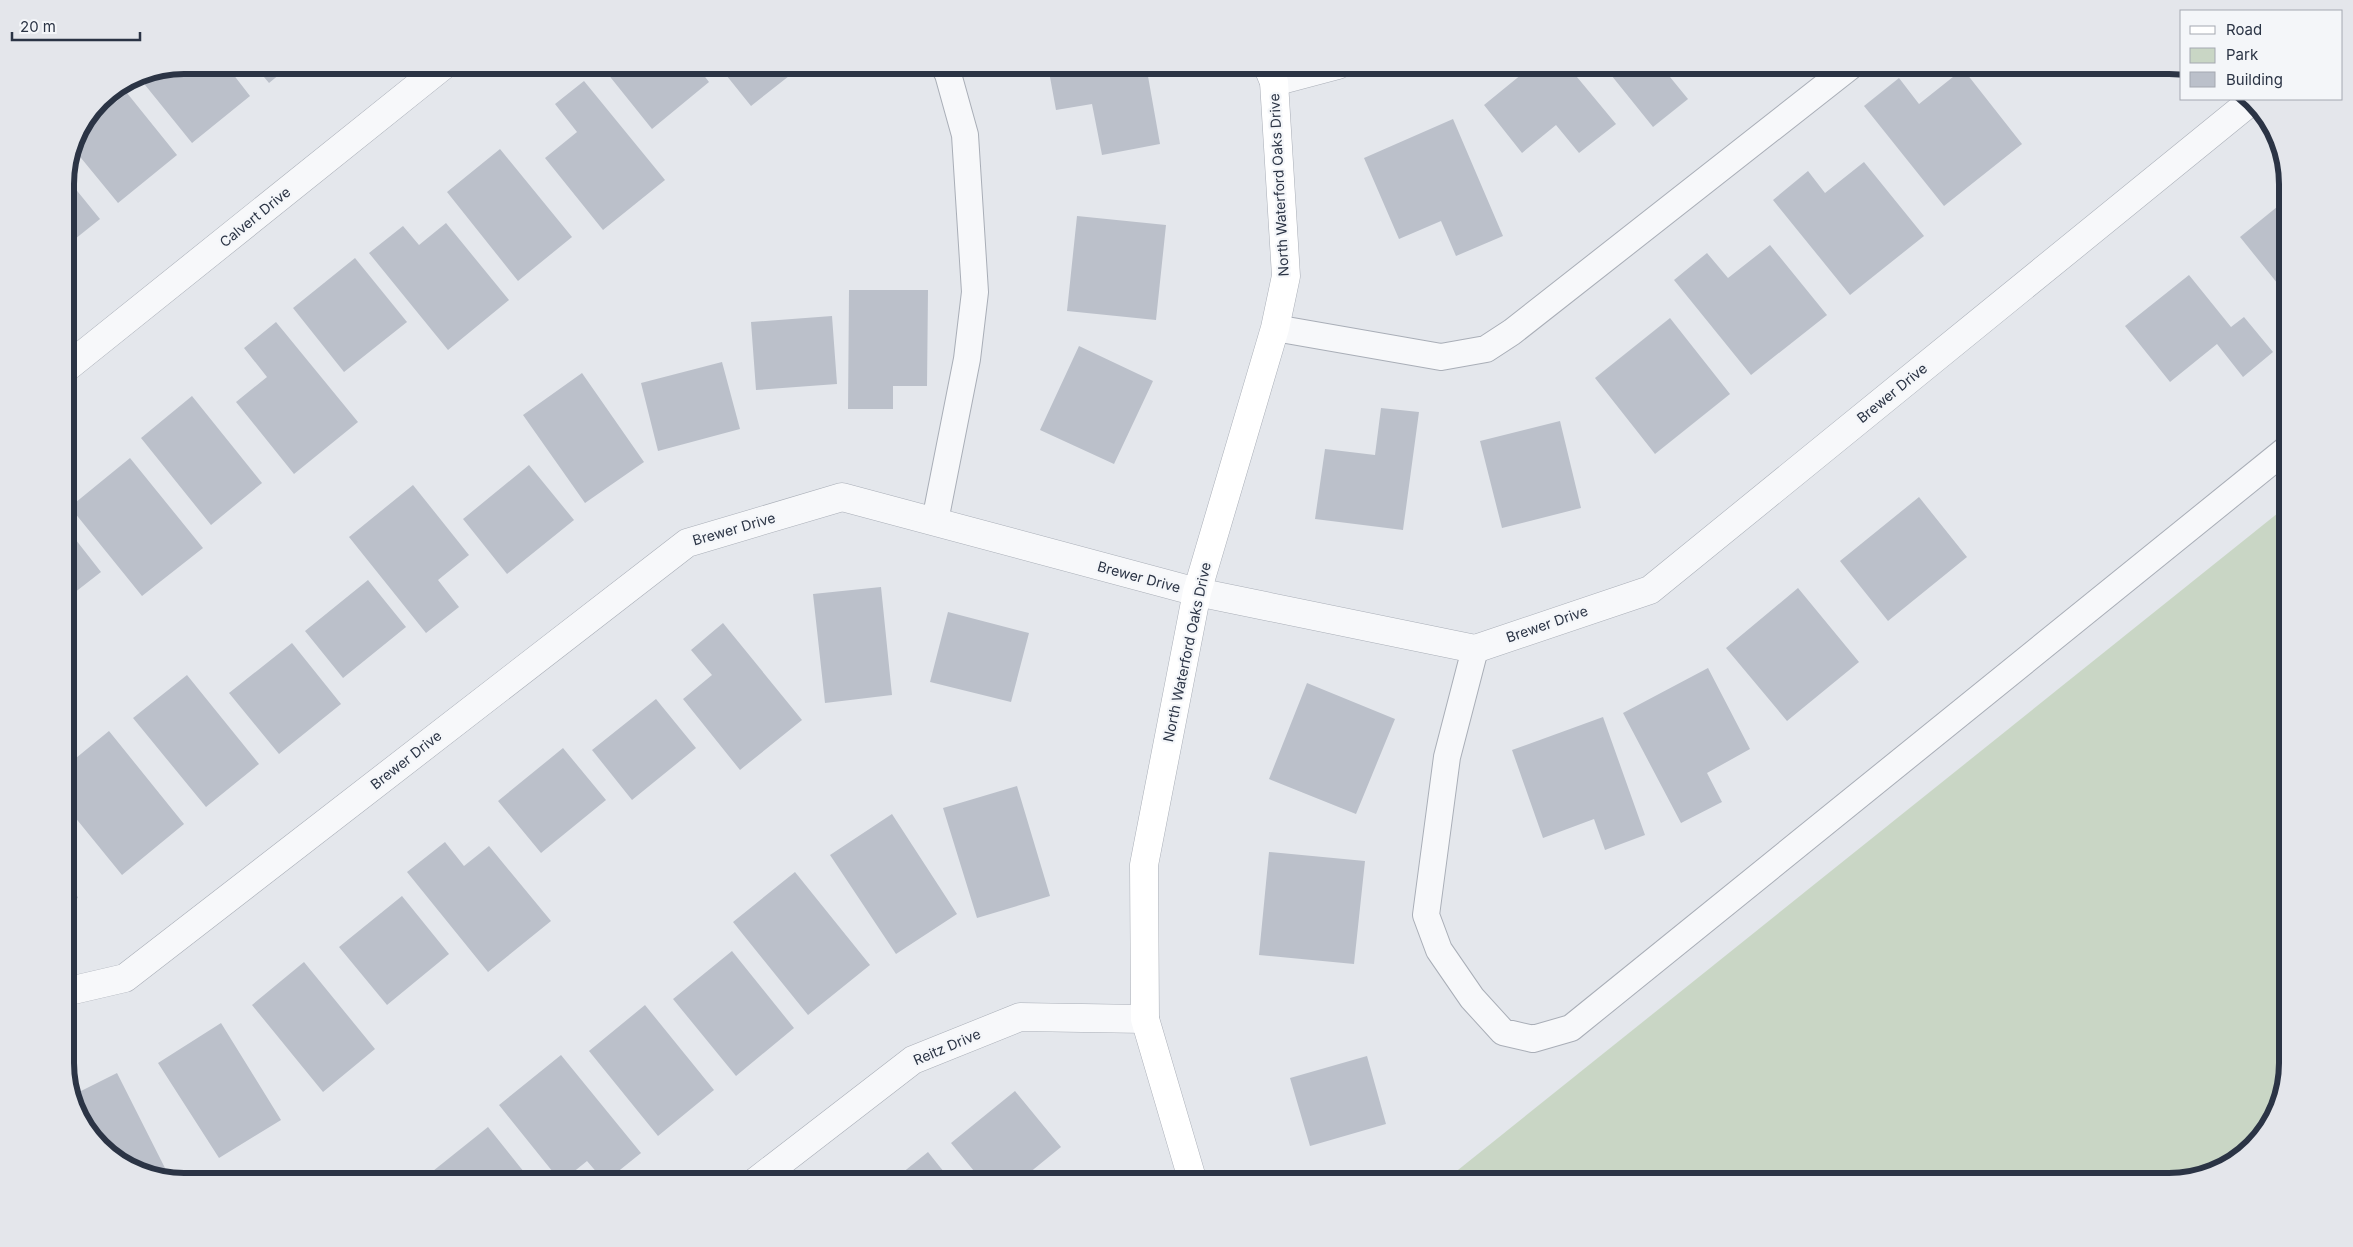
<svg xmlns="http://www.w3.org/2000/svg" width="2353" height="1247" font-family="Inter,sans-serif">
<rect width="100%" height="100%" fill="#e4e7ec"/>
<!-- green -->
<path fill="#c9d6c5" d="M2288,505V1063L2276,1116L2229,1166L2170,1182H1443Z"/>
<!-- building -->
<path fill="#bbc0ca" d="M184,65H226L250,96L192,143L137,75Z
M254,65H291L269,83Z
M607,65H696L709,82L652,129L603,68Z
M718,65H803L751,106Z
M1056,65H1146L1160,144L1102,155L1092,104L1056,110L1048,66Z
M1533,65H1567L1616,124L1579,153L1556,125L1522,153L1484,105Z
M1603,65H1685L1670,77L1688,99L1653,127Z
M1963,69L2022,144L1944,206L1864,106L1899,78L1919,104Z
M584,81L665,180L603,230L545,158L577,132L555,104Z
M127,93L177,155L118,203L72,147L78,132Z
M1453,119L1503,236L1456,256L1441,221L1399,239L1364,158Z
M500,149L572,237L518,281L447,192Z
M1864,162L1924,236L1850,295L1773,200L1808,171L1825,193Z
M65,176L100,219L65,247Z
M2288,198V293L2286,294L2240,237Z
M1077,216L1166,225L1156,320L1067,311Z
M446,223L509,300L448,350L369,253L403,226L419,245Z
M1770,245L1827,315L1751,375L1674,280L1707,253L1728,278Z
M355,258L407,322L344,372L293,308Z
M2189,275L2231,327L2244,317L2273,352L2243,377L2217,344L2170,382L2125,326Z
M849,290H928L927,386H893V409H848Z
M832,316L837,384L756,390L751,322Z
M1670,318L1730,394L1655,454L1595,378Z
M276,322L358,422L294,474L236,402L267,377L244,348Z
M1079,346L1153,381L1114,464L1040,430Z
M722,362L740,429L658,451L641,383Z
M582,373L644,462L585,503L523,415Z
M192,396L262,483L211,525L141,438Z
M1381,408L1419,412L1403,530L1315,519L1325,449L1375,455Z
M1560,421L1581,508L1502,528L1480,441Z
M130,458L203,548L142,596L70,507Z
M529,465L574,520L507,574L463,519Z
M413,485L469,555L438,580L459,607L426,633L349,537Z
M1919,497L1967,557L1888,621L1840,561Z
M65,526L101,572L65,600Z
M368,580L406,627L343,678L305,631Z
M881,587L892,695L825,703L813,594Z
M1798,588L1859,662L1787,721L1726,648Z
M65,602L74,615L65,622Z
M948,612L1029,633L1011,702L930,682Z
M723,623L802,720L740,770L683,699L712,675L691,650Z
M292,643L341,704L279,754L229,693Z
M1708,668L1750,749L1707,773L1722,802L1681,823L1623,713Z
M187,675L259,764L206,807L133,718Z
M1307,683L1395,719L1356,814L1269,779Z
M656,699L696,748L632,800L592,750Z
M1603,717L1645,835L1605,850L1594,819L1543,838L1512,750Z
M109,731L184,824L122,875L65,805V767Z
M563,748L606,800L541,853L498,801Z
M1017,786L1050,896L977,918L943,808Z
M892,814L957,914L896,954L830,855Z
M445,842L464,866L489,846L551,921L488,972L407,872Z
M1269,852L1365,861L1354,964L1259,955Z
M65,868L78,898L65,903Z
M795,872L870,965L808,1015L733,922Z
M402,896L449,954L387,1005L339,947Z
M732,951L794,1028L736,1076L673,999Z
M304,962L375,1049L323,1092L252,1005Z
M645,1005L714,1090L658,1136L589,1051Z
M221,1023L281,1120L219,1158L158,1063Z
M561,1055L641,1153L605,1182L587,1161L561,1182L499,1105Z
M1367,1056L1386,1124L1310,1146L1290,1078Z
M117,1073L167,1172L159,1176L131,1170L85,1129L73,1095Z
M1015,1091L1061,1147L1018,1182H983L951,1143Z
M488,1127L532,1182H441L433,1171Z
M928,1152L952,1182H891Z"/>
<g fill="none" stroke-linecap="round" stroke-linejoin="round">
<!-- lane casing -->
<g stroke="#a9aeb7" stroke-width="28">
<path id="lane" d="M1275,328L1441,357L1486,349L1512,332L1852,65
M935,521L967,359L975,292L965,135L948,74L943,65
M1475,649L1447,757L1426,915L1439,950L1472,998L1503,1032L1533,1039L1571,1028L2288,448"/>
</g>
<!-- street casing -->
<g stroke="#a9aeb7" stroke-width="29">
<path id="street" d="M1274,82L1338,65
M65,369L444,65
M65,992L125,978L687,543L842,497L1197,592L1475,649L1650,590L2250,102
M755,1182L913,1060L1020,1017L1145,1019"/>
</g>
<!-- secondary casing -->
<g stroke="#a9aeb7" stroke-width="29">
<path id="secondary" d="M1193,1182L1145,1019L1144,865L1197,592L1275,328L1286,276L1274,82L1267,65"/>
</g>
<!-- lane -->
<use href="#lane" stroke="#f7f8fa" stroke-width="26"/>
<!-- street -->
<use href="#street" stroke="#f7f8fa" stroke-width="28"/>
<!-- secondary -->
<use href="#secondary" stroke="#fff" stroke-width="28"/>
</g>
<g text-anchor="middle" stroke-width="4.5" stroke-linejoin="round" paint-order="stroke">
<!-- street labels -->
<g font-size="14" fill="#2b3445" stroke="#f4f6f9">
<text transform="translate(1279 185) rotate(-93)" y="5">North Waterford Oaks Drive</text>
<text transform="translate(255 217) rotate(-39)" y="5">Calvert Drive</text>
<text transform="translate(1892 393) rotate(-39)" y="5">Brewer Drive</text>
<text transform="translate(734 529) rotate(-16)" y="5">Brewer Drive</text>
<text transform="translate(1139 577) rotate(15)" y="5">Brewer Drive</text>
<text transform="translate(1547 624) rotate(-19)" y="5">Brewer Drive</text>
<text transform="translate(1187 652) rotate(-78)" y="5">North Waterford Oaks Drive</text>
<text transform="translate(406 760) rotate(-38)" y="5">Brewer Drive</text>
<text transform="translate(947 1047) rotate(-23)" y="5">Reitz Drive</text>
</g>
</g>
<!-- crop -->
<path d="M0 0H2353V1247H0ZM184 74H2169A110 110 0 0 1 2279 184V1063A110 110 0 0 1 2169 1173H184A110 110 0 0 1 74 1063V184A110 110 0 0 1 184 74Z" fill="#e4e6eb" fill-rule="evenodd"/>
<path fill="none" stroke="#2b3445" stroke-width="6" d="M184 74H2169A110 110 0 0 1 2279 184V1063A110 110 0 0 1 2169 1173H184A110 110 0 0 1 74 1063V184A110 110 0 0 1 184 74Z"/>
<!-- legend -->
<rect x="2180" y="10" width="162" height="90" fill="#f4f6f9" stroke="#a4a8b1"/>
<rect x="2190" y="26" width="25" height="8" fill="#ffffff" stroke="#a4a8b1"/>
<text x="2226" y="35" font-size="15" fill="#2b3445">Road</text>
<rect x="2190" y="48" width="25" height="15" fill="#c9d6c5" stroke="#a4a8b1"/>
<text x="2226" y="60" font-size="15" fill="#2b3445">Park</text>
<rect x="2190" y="72" width="25" height="15" fill="#bbc0ca" stroke="#a4a8b1"/>
<text x="2226" y="85" font-size="15" fill="#2b3445">Building</text>
<!-- scale -->
<path d="M12 32v8h128v-8" fill="none" stroke="#2b3445" stroke-width="2.5"/>
<text x="20" y="32" font-size="15" fill="#2b3445" stroke="#f4f6f9" stroke-width="4" paint-order="stroke">20 m</text>
</svg>
